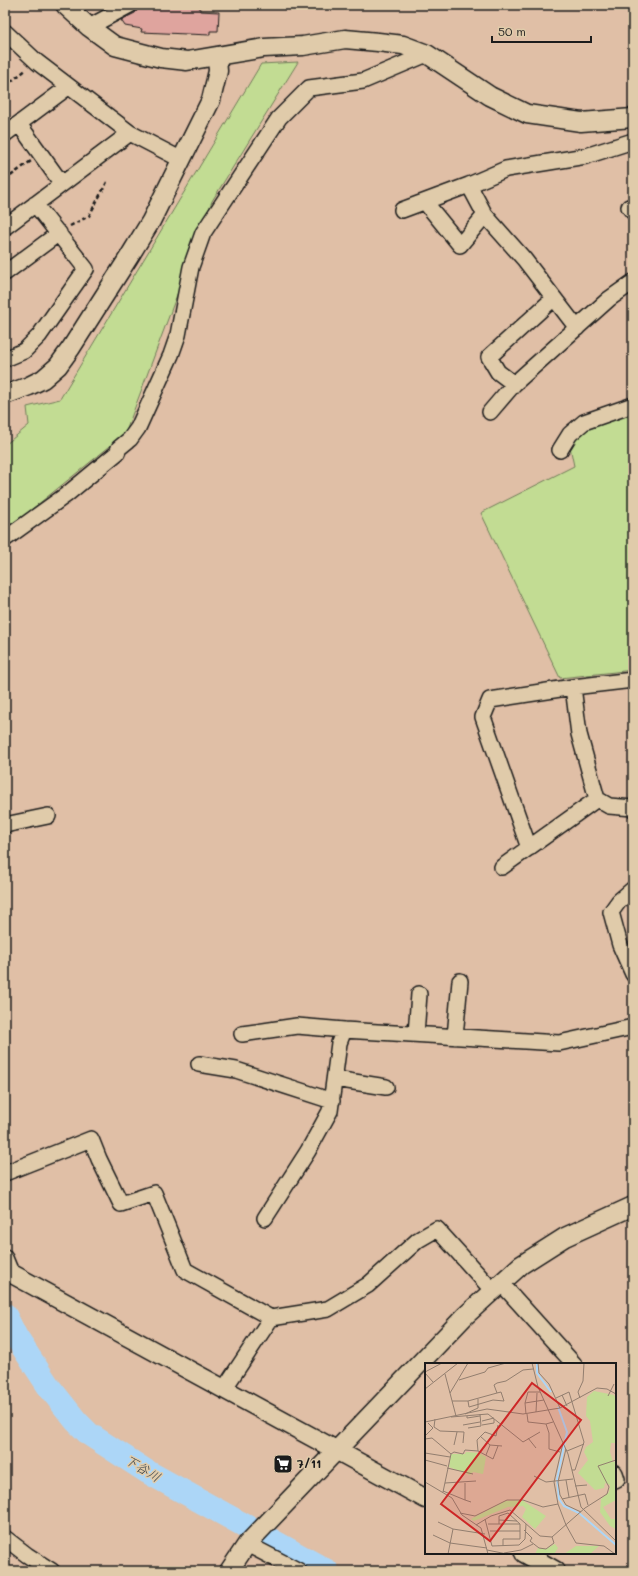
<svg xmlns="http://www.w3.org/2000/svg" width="638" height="1576" font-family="Mali,'Klee One',sans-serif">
<rect width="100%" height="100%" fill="#e0bfa6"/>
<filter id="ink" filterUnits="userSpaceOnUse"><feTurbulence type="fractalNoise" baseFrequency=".025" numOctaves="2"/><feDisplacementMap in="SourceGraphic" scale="8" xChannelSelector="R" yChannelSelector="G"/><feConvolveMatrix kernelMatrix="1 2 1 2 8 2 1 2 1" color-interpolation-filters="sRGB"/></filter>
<g filter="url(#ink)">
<!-- green -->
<path fill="#c2dc93" stroke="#6f7c58" d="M298,62L212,201L125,434L5,531V445L29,425L27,407L60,399L261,64Z
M633,411V670L560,678L481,513L574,466L569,442L582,427Z"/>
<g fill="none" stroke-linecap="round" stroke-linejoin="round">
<!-- river -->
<path stroke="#acd6f7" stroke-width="24" d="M5,1315L16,1337L49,1387L76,1421L89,1434L146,1471L327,1571"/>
</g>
<!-- building -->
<path fill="#dfa49e" stroke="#1c1c1c" d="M139,5H184L200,7V11L219,12L218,31H210V35L141,32L142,29L125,26L121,20L135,13L138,9Z"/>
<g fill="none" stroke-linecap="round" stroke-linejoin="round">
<!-- minor casing -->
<g stroke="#1c1c1c" stroke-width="18">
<path id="minor" d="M89,27L130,5
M5,32L37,62L130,133L182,160
M19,124L62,184
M5,134L68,87
M469,185L506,169L586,156L633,141
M425,202L460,245L485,215
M629,207L633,212
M402,210L469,185L485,215L524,259L577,328
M5,227L130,133
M5,273L59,233
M5,359L24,351L39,336L86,269L35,204
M514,384L498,372L489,357L554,298
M490,412L514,384L609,299L633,282
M560,450L570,434L584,422L633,405
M5,539L66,495L117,453L119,448L130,439L138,428L171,355L178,335L191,267L203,233L279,118L309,88L363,81L427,54
M573,687L579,734L597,799L609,806L633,808
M5,825L48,816
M529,848L483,717L490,700L573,687L633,680
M502,867L597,799
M633,889L619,901L611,912L620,945L633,974
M242,1034L297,1026L344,1030
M416,1034L419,994
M455,1037L460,981
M199,1064L236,1070L332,1101
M335,1079L386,1087
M5,1173L91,1139L99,1159L121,1204L154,1193L185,1270L271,1318
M265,1218L308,1151L330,1111L339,1043L344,1030L559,1043L633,1027
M5,1258L12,1275
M501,1283L574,1364
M224,1389L271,1318L328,1309L368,1285L418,1240L437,1229L493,1291
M615,1473L617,1479L615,1480
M5,1538L27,1555L52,1571
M247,1544L299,1571"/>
</g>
<!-- tertiary casing -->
<g stroke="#1c1c1c" stroke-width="21">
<path id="tertiary" d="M65,5L89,27L115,46L161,58L187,61L264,48L303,46L345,39L378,42L403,45L427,54L490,96L527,114L581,122L633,118
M5,395L29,386L43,379L58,366L71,348L129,257L151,221L211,100L218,71L217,56
M5,1270L426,1499
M524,1553L556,1571
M229,1571L247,1544L465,1316L521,1265L565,1237L633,1206"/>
</g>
<!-- path -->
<path stroke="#1c1c1c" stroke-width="2.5" stroke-dasharray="4 3" stroke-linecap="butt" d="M5,86L27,69
M5,180L31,161
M70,226L89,216L107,182"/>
<!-- minor -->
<use href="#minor" stroke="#e0cbaa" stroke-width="15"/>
<!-- tertiary -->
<use href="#tertiary" stroke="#e0cbaa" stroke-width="18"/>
</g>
</g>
<!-- icons -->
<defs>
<g id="supermarket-square" transform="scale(1)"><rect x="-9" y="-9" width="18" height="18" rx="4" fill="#1c1c1c" stroke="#e0cbaa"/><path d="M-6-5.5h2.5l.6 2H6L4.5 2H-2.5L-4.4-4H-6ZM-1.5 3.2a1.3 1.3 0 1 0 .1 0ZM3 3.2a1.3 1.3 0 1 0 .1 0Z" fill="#fff"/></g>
</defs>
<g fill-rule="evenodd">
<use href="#supermarket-square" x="283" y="1464"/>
</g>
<g text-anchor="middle" stroke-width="3" stroke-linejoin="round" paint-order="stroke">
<!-- poi labels -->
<g font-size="12" font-weight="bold" fill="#1c1c1c" stroke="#e0cbaa" text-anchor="start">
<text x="297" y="1468">7/11</text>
</g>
<!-- water labels -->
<g font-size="13" font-style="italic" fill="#394148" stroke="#e0cbaa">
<text transform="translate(143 1468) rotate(31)" y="5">下谷川</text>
</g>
</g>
<!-- overview -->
<g transform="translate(425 1363)">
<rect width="191" height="191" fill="#e0bfa6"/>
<path d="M169,28L189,32L191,36V80H186L185,89L188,99L191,98V137L178,144L186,156H191V166L185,163L175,149L176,136L184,129L185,122L180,120L179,125L170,127L153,110L163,97L159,89L161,84L168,79L165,58L161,53L162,34ZM41,89L54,90L61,94L58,111L48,109L45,112L24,104L26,91H40ZM97,137L121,153L110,166L97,154L101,146L98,143L83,144L49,158L46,156L80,138ZM130,181L133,185L129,191H110L113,185L121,186ZM151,183H174L165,191H139Z" fill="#c2dc93"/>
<path fill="none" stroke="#acd6f7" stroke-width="2" d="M112,0V10L126,29M133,44L142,69L132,116L134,136L139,143L154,150L191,182"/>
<path fill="none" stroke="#927e6f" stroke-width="1" d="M107,0L113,24L143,91L156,144L191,178M113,0L114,10L124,21L135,45M0,9L17,0M0,10L8,19M20,11L31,53M34,17L60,9L63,5L81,0M0,26L33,0M25,30L43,0M137,32L142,43M183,33L189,21M131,35L144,29L159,79L150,107H147M155,35L153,29L158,18L159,0M27,38H43L72,30L69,22L72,20L81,18L98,7L108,6M43,38L44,44L68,37L79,38L76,29L72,30M100,40L119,37M111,49L112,30M40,51L53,45V36M101,51L100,40L103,29H115M102,51L103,59L121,61L128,59M42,53V55L55,53M26,54L63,51L98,79L115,69M10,56L9,64L15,68L39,69L38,80M57,58L69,55M0,59L62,46L98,51L135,45L172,25L182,26L191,31M121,61L124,70V86L135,89M38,62L55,59M57,62L69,60V56M43,65L56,63L55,51M60,69L52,77L53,88L68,96L73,83M60,69L71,73L73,62M0,73L8,65L3,60M55,73L65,82L61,92M103,75L111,85M0,76L7,75L26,91M138,80L129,119L133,141L141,162L151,180L179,183L190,191M29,82L32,69M65,82L77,83M141,86L133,119L135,132L141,142L156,149M142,88L159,81M0,90L25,94M26,91L29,89L38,91L40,87L53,88M0,97L22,103M22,105L48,111M109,113L121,119L148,116M141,117L144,134M0,119L27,135L37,152L56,165L63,191M20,120L51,118M40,120V137L46,139M150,123L162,122M18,128L40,137M18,129L26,91M137,136L160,131L163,142M35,150L50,153L82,137H98L118,144L133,141M60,156L67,183L94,182L100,176L101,161M74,157L92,158M13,159L28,166L23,191M63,161H95V176H78V183M74,161V153L83,150L95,161M51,162L66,153L85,147L115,173L127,174L160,145L182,131L184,124L173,103L191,97M28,166L60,171M99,167L107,175L105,178L114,185L121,186L129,180L127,174M65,168H95M8,172L25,180L62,185M62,187L82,191M79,190L96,187L108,181"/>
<path fill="#cd2727" fill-opacity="0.15" stroke="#cd2727" stroke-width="2" d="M107,20L156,57L65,178L16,141Z"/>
<rect width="191" height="191" fill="none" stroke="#1c1c1c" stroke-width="2"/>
</g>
<!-- margin -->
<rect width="638" height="1576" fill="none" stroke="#e0cbaa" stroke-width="20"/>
<rect x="10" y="10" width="618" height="1556" fill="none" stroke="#1c1c1c" stroke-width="1.5" filter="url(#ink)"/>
<!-- scale -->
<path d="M492 36v6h99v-6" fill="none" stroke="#1c1c1c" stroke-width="2"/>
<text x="498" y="36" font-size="12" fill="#1c1c1c" stroke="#e0cbaa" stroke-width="3" paint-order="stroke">50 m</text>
</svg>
